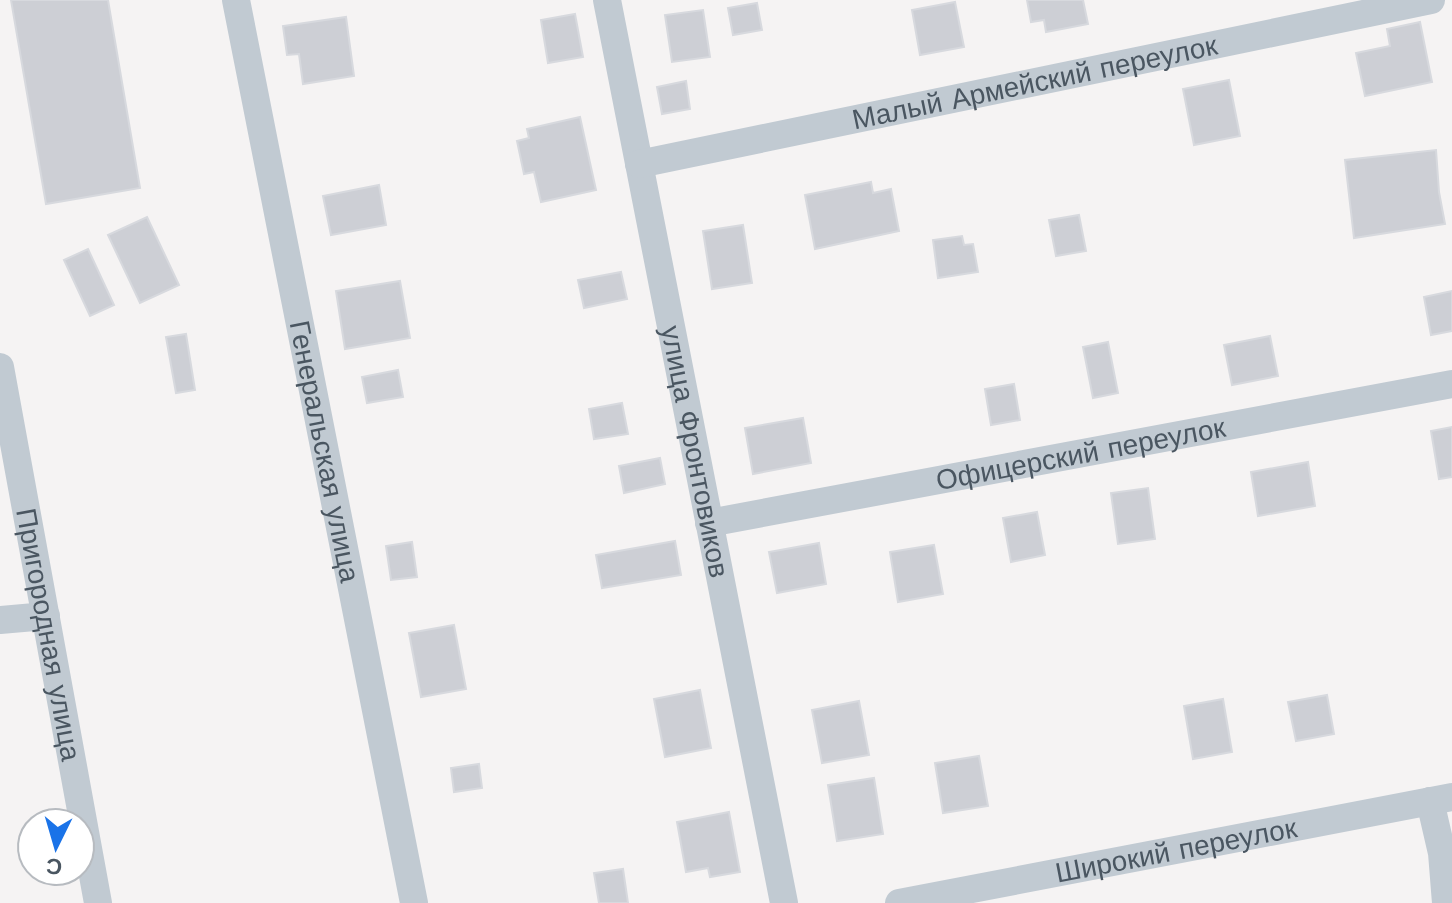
<svg xmlns="http://www.w3.org/2000/svg" width="1452" height="903" font-family="'Work Sans',sans-serif">
<rect width="100%" height="100%" fill="#f5f3f3"/>
<!-- building -->
<path fill="#cdcfd5" stroke="#d7d9de" stroke-width="2" d="M11,0H108L140,188L46,204Z
M1027,0H1083L1088,24L1046,32L1044,20L1031,22Z
M955,2L964,47L920,55L912,10Z
M757,3L762,30L733,35L728,8Z
M703,10L710,57L672,62L665,15Z
M575,14L583,57L548,63L541,20Z
M346,17L354,76L303,84L299,54L287,55L283,26Z
M1420,22L1432,82L1365,96L1356,53L1390,46L1387,29Z
M1229,80L1240,136L1194,145L1183,89Z
M686,81L690,109L662,114L657,87Z
M580,117L596,190L541,202L534,172L524,174L517,141L529,138L527,129Z
M1436,150L1439,192L1445,224L1354,238L1345,160Z
M871,182L873,193L891,189L899,231L815,249L805,195Z
M379,185L386,225L331,235L323,196Z
M1079,215L1086,251L1056,256L1049,220Z
M147,217L179,285L140,303L108,235Z
M743,225L752,283L712,289L703,231Z
M962,236L964,245L973,244L978,272L938,278L933,240Z
M88,249L114,305L90,316L64,260Z
M621,272L627,299L584,308L578,280Z
M400,281L410,338L345,349L336,291Z
M1452,291V331L1431,335L1424,297Z
M186,334L195,390L176,393L166,337Z
M1270,336L1278,376L1232,385L1224,345Z
M1108,342L1118,393L1093,398L1083,347Z
M398,370L403,397L367,403L362,377Z
M1014,384L1020,420L991,425L985,389Z
M622,403L628,434L594,439L589,409Z
M803,418L811,463L753,474L745,428Z
M1452,427V477L1439,479L1431,431Z
M660,458L665,484L624,493L619,466Z
M1308,462L1315,506L1258,516L1251,472Z
M1148,488L1155,539L1118,544L1111,493Z
M1037,512L1045,555L1011,562L1003,518Z
M675,541L681,575L602,588L596,555Z
M412,542L417,577L391,580L386,546Z
M819,543L826,584L777,593L769,552Z
M934,545L943,594L898,602L890,552Z
M454,625L466,689L421,697L409,633Z
M700,690L711,748L665,757L654,699Z
M1327,695L1334,734L1296,741L1288,702Z
M1223,699L1232,752L1193,759L1184,706Z
M859,701L869,755L822,763L812,710Z
M979,756L988,806L943,813L935,763Z
M479,764L482,788L454,792L451,768Z
M874,778L883,834L837,841L828,785Z
M729,812L740,872L710,877L708,868L686,872L677,822Z
M623,869L628,903H599L594,873Z"/>
<g fill="none" stroke-linecap="round" stroke-linejoin="round">
<!-- minor -->
<g stroke="#c1cad2" stroke-width="28">
<path id="s1" d="M236,0L414,903"/>
<path id="s2" d="M607,0L784,903"/>
<path id="s3" d="M639,164L1431,0"/>
<path id="s4" d="M0,367L98,903"/>
<path id="s5" d="M709,523L1452,384"/>
<path d="M0,620L46,616"/>
<path d="M1430,801L1442,853L1446,903"/>
<path id="s6" d="M899,903L1452,797"/>
</g>
</g>
<g text-anchor="middle" stroke-width="6" stroke-linejoin="round" paint-order="stroke">
<!-- street labels -->
<g font-size="28" fill="#4a5661" stroke="#fff">
<text dy="10" stroke="none"><textPath href="#s3" startOffset="404">Малый Армейский переулок</textPath></text>
<text dy="10" stroke="none"><textPath href="#s2" startOffset="460">улица Фронтовиков</textPath></text>
<text dy="10" stroke="none"><textPath href="#s1" startOffset="460">Генеральская улица</textPath></text>
<text dy="10" stroke="none"><textPath href="#s5" startOffset="378">Офицерский переулок</textPath></text>
<text dy="10" stroke="none"><textPath href="#s4" startOffset="272">Пригородная улица</textPath></text>
<text dy="10" stroke="none"><textPath href="#s6" startOffset="282">Широкий переулок</textPath></text>
</g>
</g>
<!-- north arrow -->
<g transform="translate(56 847) rotate(185)"><circle r="38" fill="#ffffff" stroke="#b7bbc0" stroke-width="2"/>
<path d="M0-6L14 30L0 20L-14 30Z" fill="#1a73e8"/>
<text y="-12" font-size="22" font-weight="bold" text-anchor="middle" fill="#4a5661">С</text>
</g>
</svg>
